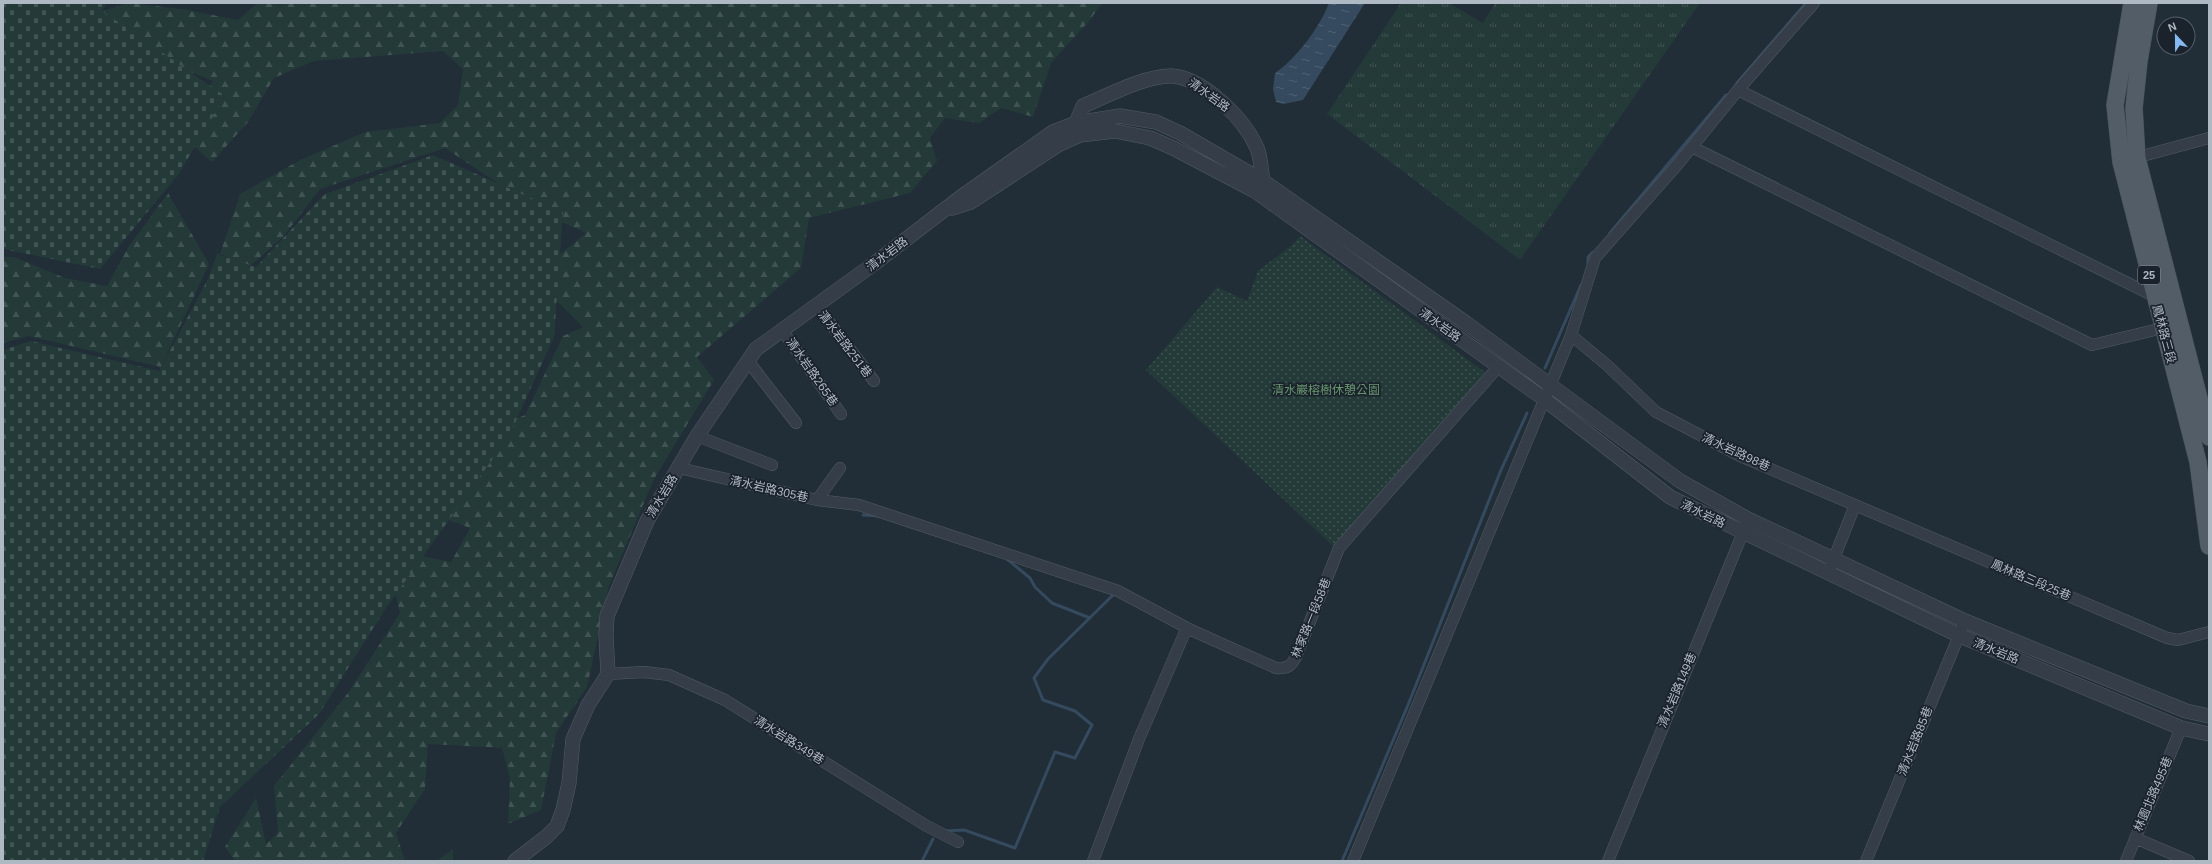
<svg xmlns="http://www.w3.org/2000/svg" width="2212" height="864" font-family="Helvetica,'Noto Sans TC',sans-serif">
<defs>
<pattern id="grass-tufts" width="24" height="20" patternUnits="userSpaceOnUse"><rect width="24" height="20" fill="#243a39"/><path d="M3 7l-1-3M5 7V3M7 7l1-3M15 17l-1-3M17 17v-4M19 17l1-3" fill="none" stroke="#415454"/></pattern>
<pattern id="forest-firs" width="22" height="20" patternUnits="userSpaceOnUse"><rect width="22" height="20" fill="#243a39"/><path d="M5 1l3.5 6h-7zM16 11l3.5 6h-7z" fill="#415454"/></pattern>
<pattern id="cemetery-stones" width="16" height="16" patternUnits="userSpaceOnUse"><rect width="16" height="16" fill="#243a39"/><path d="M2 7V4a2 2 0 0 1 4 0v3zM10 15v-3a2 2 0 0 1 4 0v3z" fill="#415454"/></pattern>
<pattern id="park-dots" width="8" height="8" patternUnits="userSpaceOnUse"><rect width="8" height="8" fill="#243a39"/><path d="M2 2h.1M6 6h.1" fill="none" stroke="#415454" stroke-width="1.8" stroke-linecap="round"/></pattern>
<pattern id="water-ripples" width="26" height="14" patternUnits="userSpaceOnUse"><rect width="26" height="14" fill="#354a5e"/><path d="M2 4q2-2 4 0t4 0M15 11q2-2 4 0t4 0" fill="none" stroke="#506273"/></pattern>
</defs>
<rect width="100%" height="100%" fill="#212d37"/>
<!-- grass -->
<path fill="url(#grass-tufts)" d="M1401,3H1449L1483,23L1495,3H1700L1520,260L1327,114Z"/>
<!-- forest -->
<path fill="url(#forest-firs)" d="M129,3L182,9L238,20L257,3H1102L1090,20L1051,63L1033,117L1001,108L979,123L945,118L930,138L937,161L910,193L809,218L801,268L697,357L714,380L654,479L609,586L587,687L556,733L541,810L508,824L510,779L502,748L428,744L425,789L396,833L405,861H235L225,847L256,798L266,844L278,832L274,786L348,693L400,613L388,564L393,550L451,562L470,528L405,504L470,437L525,415L563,336L583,327L532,277L586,233L542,213L445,148L320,189L283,237L249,267L220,254L240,194L302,159L366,132L440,123L458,105L463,69L443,51L314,61L274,78L248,122L212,162L188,141L194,110L213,81L141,52L92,14Z
M168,193L209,264L161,367L28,336L3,343V257H14L65,278L107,286L129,246Z
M453,849V861H436Z"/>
<!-- cemetery -->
<path fill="url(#cemetery-stones)" d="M3,3H107L102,11L225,96L178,175L100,269L3,249Z
M433,155L563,212L554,337L509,436L386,608L319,714L220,807L203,861H3V350L31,341L159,371L207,281L217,254L256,267L325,194Z"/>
<!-- park -->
<path fill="url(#park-dots)" d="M1300,236L1486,373L1333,546L1146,370L1217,287L1247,301L1258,271L1292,245Z"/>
<!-- water -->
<path fill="url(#water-ripples)" d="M1329,3H1365L1303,100L1284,104L1276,102L1273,89L1275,73C1296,59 1320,27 1329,3Z"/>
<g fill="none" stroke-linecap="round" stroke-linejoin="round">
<!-- stream -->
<path stroke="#354a5e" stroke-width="3" d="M1737,83L1806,3
M1610,233L1726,95
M1588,263V257L1593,252
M1545,368L1581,285
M863,515L879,516
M1007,559L1030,578L1035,587L1052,603L1090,618
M945,831L964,830L1015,848L1055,752L1075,758L1092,725L1075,711L1043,700L1034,678L1048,659L1115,593
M922,861L933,839
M1342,861L1408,705L1501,470L1527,413"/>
<!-- minor casing -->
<g stroke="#525c65" stroke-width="12">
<path id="minor" d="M1738,90L2154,296
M1692,147L2092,345L2163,328
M2131,159L2209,138
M817,306L874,381
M782,330L841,414
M1571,335L1608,366L1656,412L1740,456L2167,638L2178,640L2209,632
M748,361L796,423
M697,436L772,465
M679,468L817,500L859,505L1118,591L1191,630
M817,500L840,468
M1831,566L1855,505
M608,674L644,672L669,675L725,700L925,825L958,842
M2135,838L2189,861
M1093,861L1139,739L1185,632L1191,630L1276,668C1287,669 1291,666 1296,657L1339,548L1498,367
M1353,861L1571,335L1595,258L1678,164L1738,90L1814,3
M1608,861L1746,525
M1866,861L1965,621
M2126,861L2181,728"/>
</g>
<!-- tertiary casing -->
<g stroke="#525c65" stroke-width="15">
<path id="tertiary" d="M1078,129L1076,123L1083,106C1107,96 1146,75 1172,76C1204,78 1245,120 1257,148C1261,157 1261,171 1263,181L1259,186
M952,208L971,202L1058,145L1080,135L1115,131L1150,138L1173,148L1255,191L1544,399L1670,497L1958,635L2181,728L2209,734
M515,861L546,837L557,826L563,810L569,783L573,739L588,705L608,674L606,635L607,616L647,521L697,436L756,349L875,263L961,197L1053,132L1076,123L1120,116L1156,122L1180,133L1263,181L1466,323L1680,481L1748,519L1965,621L2186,711L2209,716"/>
</g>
<!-- primary casing -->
<g stroke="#414a54" stroke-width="18">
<path id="primary" d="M2132,3L2115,105L2121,162L2198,462L2209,546
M2149,3L2139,61L2134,108L2137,158L2209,437"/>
</g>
<!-- minor -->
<use href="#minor" stroke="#353e48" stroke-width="11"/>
<!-- tertiary -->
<use href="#tertiary" stroke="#353e48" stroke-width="14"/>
<!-- primary -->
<use href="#primary" stroke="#535d68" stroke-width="17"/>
</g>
<g text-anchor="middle" stroke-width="3.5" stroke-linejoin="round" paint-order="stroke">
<!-- shield labels -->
<rect fill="#1a232c" stroke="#828c96" stroke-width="1" x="2138" y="266" width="22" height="18" rx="3"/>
<g font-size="11" font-weight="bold" fill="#afb9c4">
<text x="2149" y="279">25</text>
</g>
<!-- street labels -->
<g font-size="12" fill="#afb9c4" stroke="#1a232c">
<text transform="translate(1209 95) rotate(36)" y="4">清水岩路</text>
<text transform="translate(887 254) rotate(-37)" y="4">清水岩路</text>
<text transform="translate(1440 325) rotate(36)" y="4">清水岩路</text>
<text transform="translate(2164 334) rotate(75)" y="4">鳳林路三段</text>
<text transform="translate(845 344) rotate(53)" y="4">清水岩路251巷</text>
<text transform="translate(812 372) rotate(55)" y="4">清水岩路265巷</text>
<text transform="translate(1736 452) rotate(25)" y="4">清水岩路98巷</text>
<text transform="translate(769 489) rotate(13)" y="4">清水岩路305巷</text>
<text transform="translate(662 496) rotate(-59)" y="4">清水岩路</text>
<text transform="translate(1703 514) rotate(26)" y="4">清水岩路</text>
<text transform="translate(2031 580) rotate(23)" y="4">鳳林路三段25巷</text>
<text transform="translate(1311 618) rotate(-68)" y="4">林家路一段58巷</text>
<text transform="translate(1996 651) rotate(22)" y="4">清水岩路</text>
<text transform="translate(1677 690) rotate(-67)" y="4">清水岩路149巷</text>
<text transform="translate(789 740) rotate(32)" y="4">清水岩路349巷</text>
<text transform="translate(1915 741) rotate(-68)" y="4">清水岩路85巷</text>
<text transform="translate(2153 794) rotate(-67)" y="4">林園北路495巷</text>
</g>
<!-- park labels -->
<g font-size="12" fill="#68946e" stroke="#1a232c">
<text x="1326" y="394">清水巖榕樹休憩公園</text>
</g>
</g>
<!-- border -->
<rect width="2212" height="864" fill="none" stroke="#afb9c4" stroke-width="8"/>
<!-- north arrow -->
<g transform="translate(2176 36) rotate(338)"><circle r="19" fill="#1a232c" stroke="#565f69"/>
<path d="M0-3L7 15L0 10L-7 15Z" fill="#85b9f3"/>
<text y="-6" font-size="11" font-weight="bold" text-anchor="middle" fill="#afb9c4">N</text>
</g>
</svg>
